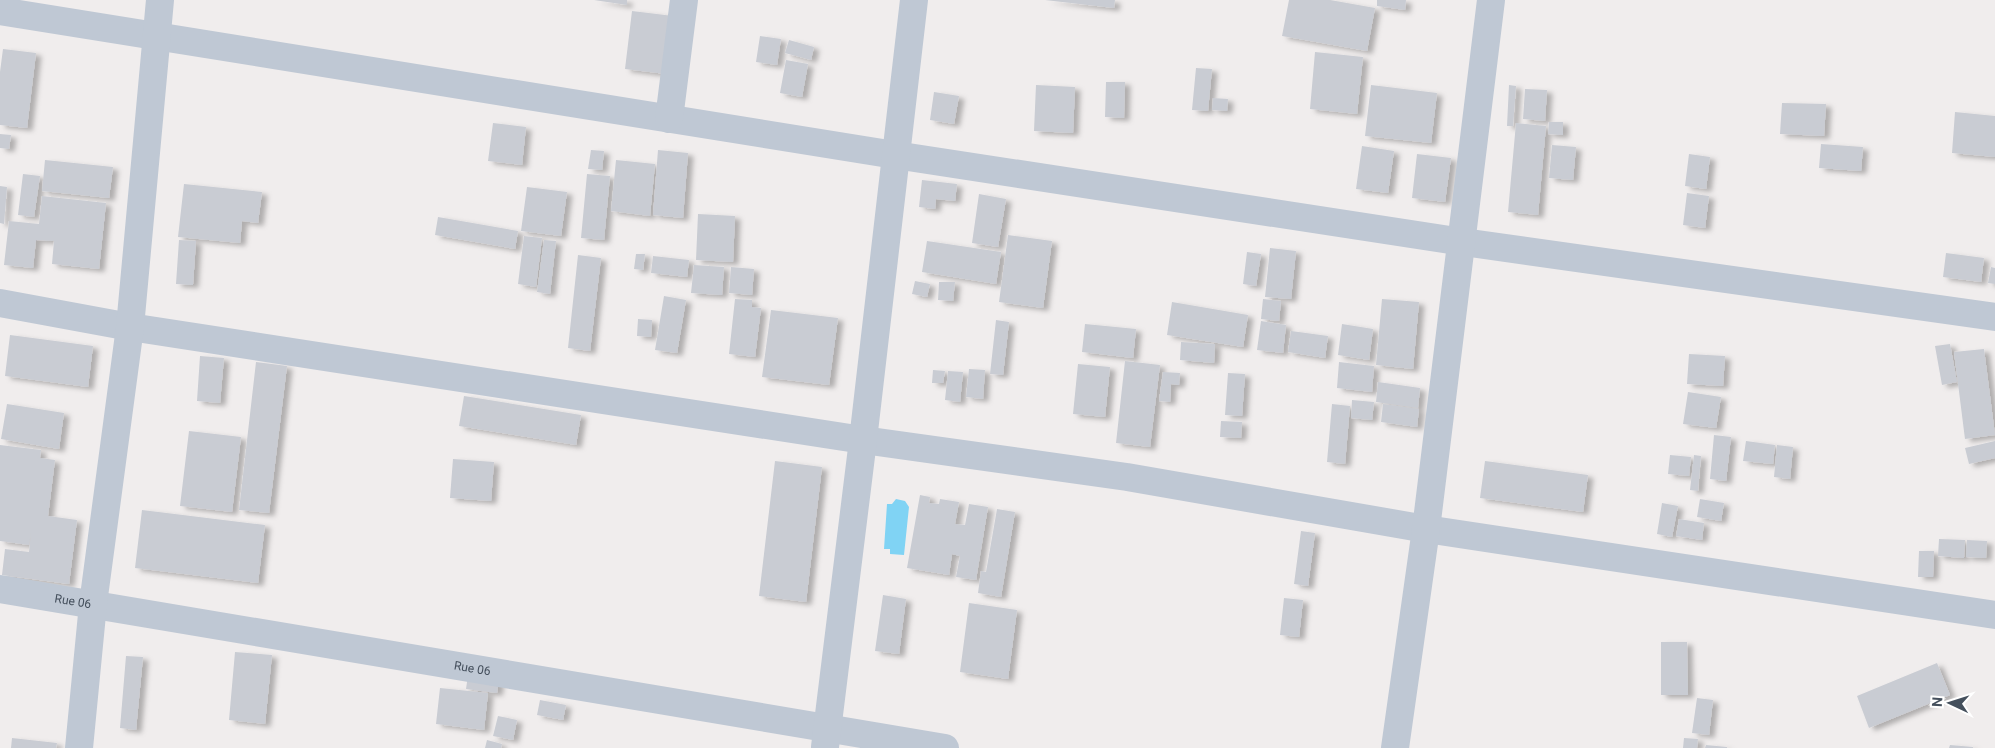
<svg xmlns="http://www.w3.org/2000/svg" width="1995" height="748" font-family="Roboto,sans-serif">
<defs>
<filter id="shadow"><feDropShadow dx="5.5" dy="3" stdDeviation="2.5" flood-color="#0004"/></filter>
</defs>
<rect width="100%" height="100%" fill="#f0eded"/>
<!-- water -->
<path fill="#80d3f4" d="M896,499L905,501L909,507L904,555L890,554V549H884L887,504H892Z"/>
<!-- building -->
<path fill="#c9ccd3" filter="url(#shadow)" d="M594,0H627V5Z
M1045,0H1115L1114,8Z
M1289,0H1330L1375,8L1367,51L1282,36Z
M1377,0H1406L1405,10L1377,6Z
M632,11L673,16L666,74L625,69Z
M760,36L781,39L777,65L756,62Z
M789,40L814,47L811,60L785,53Z
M3,49L36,53L27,128L0,125V72Z
M1315,52L1363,57L1357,114L1310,109Z
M786,60L808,64L802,97L780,93Z
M1196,68L1212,69L1208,111L1192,110Z
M1106,82H1125L1124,118L1105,117Z
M1036,85L1075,87L1073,133L1034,131Z
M1371,85L1437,93L1431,143L1365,136Z
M1509,85L1516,86L1513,126H1507Z
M1525,89L1547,90L1545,121L1523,119Z
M934,92L959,96L954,124L930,120Z
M1213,98L1228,99L1227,111L1212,110Z
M1782,103L1826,104L1824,136L1780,134Z
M1955,112L1995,116V157L1952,153Z
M1549,122H1563V135L1548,134Z
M493,123L526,127L522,165L488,161Z
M1516,123L1546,126L1538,215L1508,212Z
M0,134L11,135L9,149L0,148Z
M1821,144L1863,147L1861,171L1819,168Z
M1552,145L1576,147L1573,180L1549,178Z
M1362,146L1394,151L1388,193L1356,189Z
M591,150L604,151L602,170L588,169Z
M658,150L688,153L683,218L653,215Z
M1417,154L1451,158L1445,202L1412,198Z
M1689,154L1710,157L1706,189L1685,186Z
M45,160L113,167L109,198L42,191Z
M616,160L655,164L650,216L611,211Z
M23,174L40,176L34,217L18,215Z
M587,174L610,176L604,240L581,238Z
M922,180L957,184L955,201L936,199L935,209L919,207Z
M184,184L262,192L258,223L242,221L240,243L178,237Z
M0,186L7,187L4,224L0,223Z
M527,187L567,192L561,236L521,231Z
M1687,193L1709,196L1705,228L1683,225Z
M979,194L1006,199L998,247L972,243Z
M42,196L106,203L99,269L52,264L54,241L36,240L33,268L4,265L9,221L39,224Z
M698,214L735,216L733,262L696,260Z
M438,217L518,231L515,249L435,235Z
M1008,235L1052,241L1043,308L999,302Z
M524,236L542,238L536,287L518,284Z
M179,240L196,241L193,285L176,284Z
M544,240L556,241L550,294L537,292Z
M927,241L1001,252L996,284L922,272Z
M1270,248L1296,251L1291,299L1265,297Z
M1247,252L1261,254L1256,286L1243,284Z
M1946,253L1984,258L1981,282L1943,277Z
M636,254H645L643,270L634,269Z
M578,255L601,258L590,351L568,348Z
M653,256L689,260L687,277L651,273Z
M694,265L724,267L722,295L691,293Z
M731,267L754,269L752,295L729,293Z
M1991,267L1995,268V284L1988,283Z
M915,281L930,284L927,297L912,294Z
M939,282H955L953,301L938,300Z
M664,296L686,300L677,353L655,350Z
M735,299L752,300V307L761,308L755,357L729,354Z
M1263,299L1281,301L1279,321L1261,319Z
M1382,299L1419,302L1413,369L1376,365Z
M1172,302L1248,315L1243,347L1167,335Z
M771,310L838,318L829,385L762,377Z
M638,319L652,320L651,337L637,336Z
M996,320L1009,322L1003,375L990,374Z
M1261,321L1286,325L1283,353L1257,350Z
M1085,324L1136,329L1133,358L1082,352Z
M1342,324L1373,329L1369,360L1338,355Z
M1291,331L1328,336L1325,358L1288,352Z
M10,335L93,346L88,387L5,376Z
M1181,342L1215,344L1214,363L1180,360Z
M1950,344L1957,382L1942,385L1935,346Z
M1984,349L1995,435L1965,439L1954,352Z
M1689,354L1725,356L1723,386L1687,384Z
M200,356L224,358L220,403L197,401Z
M1125,361L1160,365L1150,447L1116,443Z
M256,362L287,366L269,513L239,510Z
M1339,362L1374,366L1372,392L1337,388Z
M1078,364L1110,367L1105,417L1073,414Z
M969,369L985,370L983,399L966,397Z
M933,370L945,371L943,383H932Z
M948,371L963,372L960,402L945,400Z
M1163,372L1180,373L1179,385L1171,384L1170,402L1159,401Z
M1228,373L1245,374L1242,416L1225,415Z
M1378,382L1420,388L1418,408L1376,402Z
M1688,392L1721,397L1716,428L1683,424Z
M464,396L581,415L576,445L459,426Z
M1352,400L1374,402L1372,420L1351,418Z
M7,404L64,413L59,449L1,439Z
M1332,404L1350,406L1345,464L1327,462Z
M1383,404L1419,409L1417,427L1381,422Z
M1221,421L1242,422L1241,438L1220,437Z
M189,431L241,437L232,512L180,506Z
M1714,435L1731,437L1726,481L1710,479Z
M1746,441L1775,445L1773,464L1743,461Z
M1995,441V458L1969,464L1965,448Z
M0,445L41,450L40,458L55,460L48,516L77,520L69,584L2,575L5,549L29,552L31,533L29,545L0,541Z
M1777,445L1793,447L1790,479L1774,477Z
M1670,455L1691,457L1689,476L1668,474Z
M1694,455L1701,456L1698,491L1690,490Z
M453,459L494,462L491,501L450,498Z
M775,461L822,467L806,602L759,596Z
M1485,461L1588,475L1583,512L1480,498Z
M920,495L930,497L929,503L939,504L940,499L959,502L955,524L965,525L969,504L988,507L976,580L956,577L960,556L952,554L949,575L907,568Z
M1700,499L1724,503L1721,521L1697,517Z
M1662,503L1678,506L1672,537L1657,534Z
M997,509L1015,512L1001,597L978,593L981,571L986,572Z
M142,510L265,525L258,583L135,568Z
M1679,519L1704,523L1702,540L1676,536Z
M1301,531L1315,533L1308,586L1294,584Z
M1939,539L1965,540L1964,558L1938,556Z
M1967,540L1987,541L1986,558L1966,557Z
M1919,551H1934L1933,577H1918Z
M883,595L906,599L899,654L875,651Z
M1284,598L1303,600L1299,637L1280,635Z
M969,603L1017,610L1008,679L960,672Z
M1661,642H1687L1688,695H1661Z
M235,652L272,655L265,724L229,720Z
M126,656L143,657L136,730L120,728Z
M1937,663L1950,695L1869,728L1857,696Z
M468,675L499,680L497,693L466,689Z
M440,688L488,693L484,730L436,724Z
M1697,698L1713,700L1709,735L1692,733Z
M540,700L566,705L563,720L537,715Z
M498,716L517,720L513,740L493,736Z
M12,738L57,743L56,748H11Z
M1684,738L1698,739L1697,748H1683Z
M487,740L502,744L501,748H485Z
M1706,745L1727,747V748H1705Z
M1950,745L1973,747V748H1949Z"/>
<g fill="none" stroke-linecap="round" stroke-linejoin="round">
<!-- street -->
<g stroke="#bfc8d4" stroke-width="28">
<path d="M0,11L895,155L1463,242L1995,317"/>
<path d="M669,119L684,0"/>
<path d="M0,303L130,327L863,440L1127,477L1426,529L1995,615"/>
<path id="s1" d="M0,589L945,748"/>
<path d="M825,747L863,440L914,0"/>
<path d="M79,748L93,604L130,327L160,0"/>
<path d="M1395,748L1426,529L1491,0"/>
</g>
</g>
<g text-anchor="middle" stroke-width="4.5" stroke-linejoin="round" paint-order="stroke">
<!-- street labels -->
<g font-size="12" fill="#444f5c" stroke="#fff">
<text dy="4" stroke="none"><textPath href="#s1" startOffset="74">Rue 06</textPath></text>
<text dy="4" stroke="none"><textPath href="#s1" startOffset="479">Rue 06</textPath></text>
</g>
</g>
<!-- north arrow -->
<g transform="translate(1950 703) rotate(274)" stroke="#ffffff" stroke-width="4" paint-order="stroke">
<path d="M0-4L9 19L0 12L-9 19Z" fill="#444f5c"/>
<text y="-8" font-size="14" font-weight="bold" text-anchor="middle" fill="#444f5c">N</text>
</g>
</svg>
